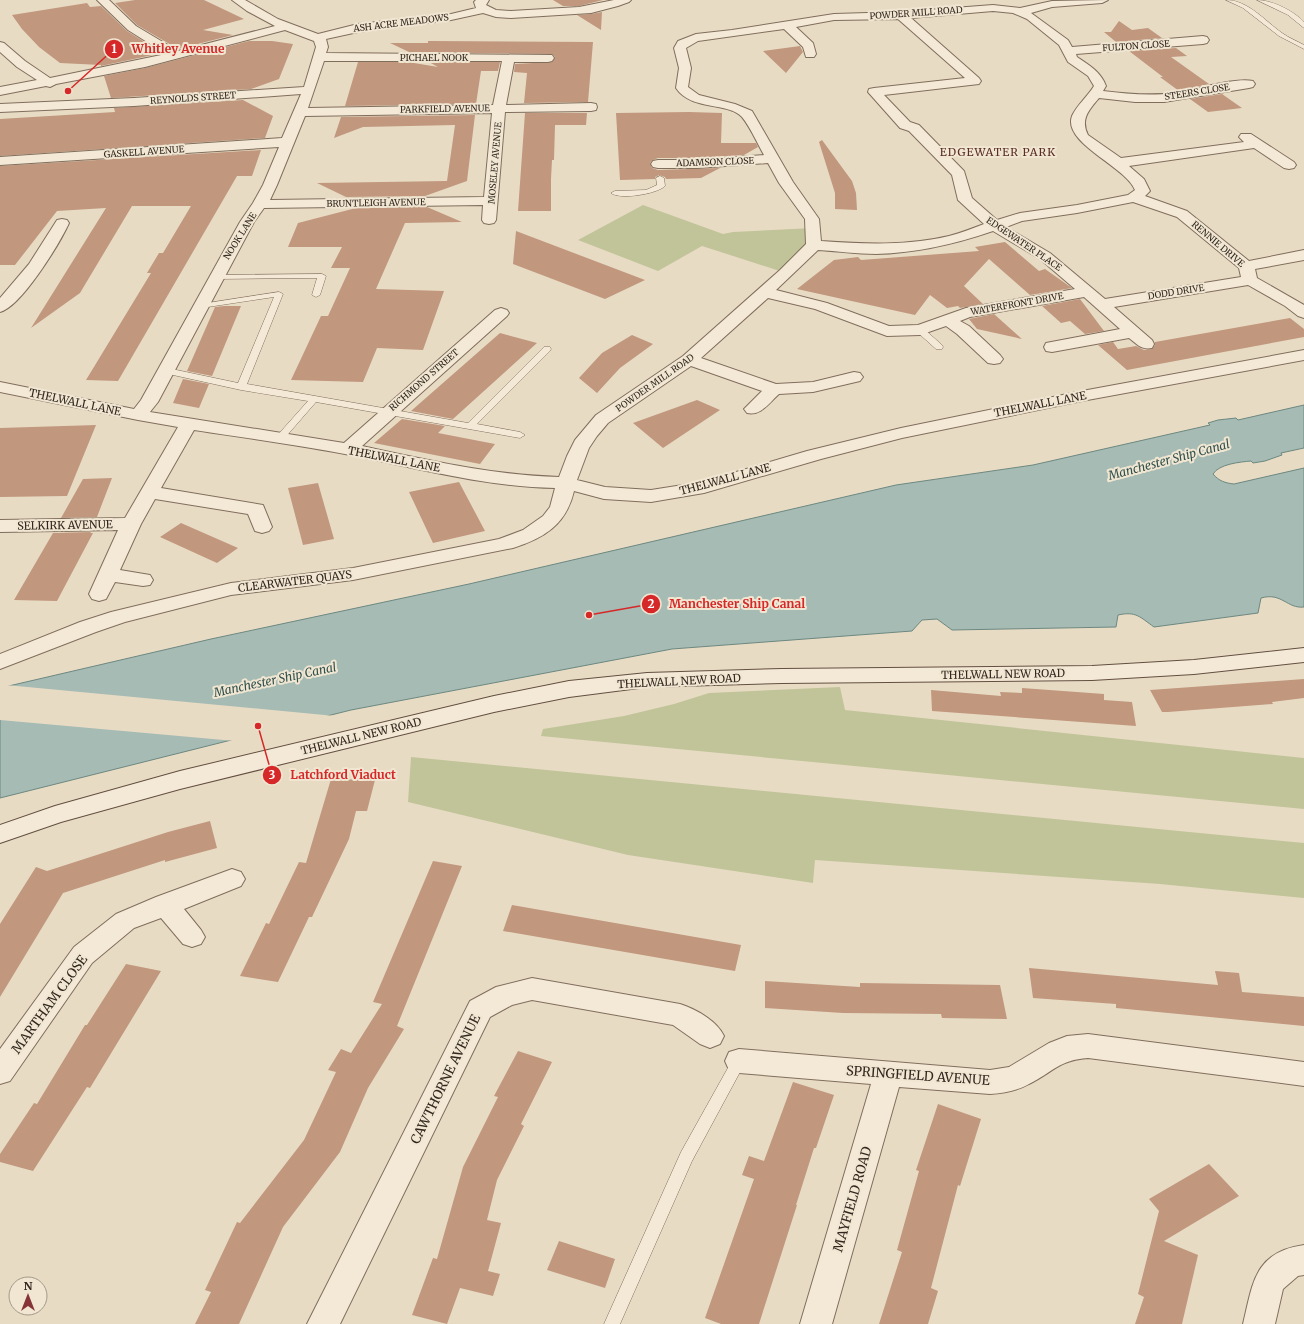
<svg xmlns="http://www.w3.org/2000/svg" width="1304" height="1324" font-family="Merriweather,serif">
<rect width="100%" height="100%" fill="#e8dbc4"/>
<!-- green -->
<path fill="#c1c499" d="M643,205L723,234L733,232L813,228L814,245L786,273L702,246L658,271L578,240Z
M840,687L845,710L1304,758V809L541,736L543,729L624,716L674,704L709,693Z
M411,757L1304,843V898L1160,884L815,860L813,883L628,855L408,802Z"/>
<!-- water -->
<path fill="#a5bbb4" stroke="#6d8880" d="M1304,405V448L1281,453L1282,455L1265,461L1253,463L1251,461C1240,462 1219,464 1213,474C1219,481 1225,483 1234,484L1304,468V607C1287,609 1282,592 1261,598L1258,613L1154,627C1140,617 1136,611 1118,615L1116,627L952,630L937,619L922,620L912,631L672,649L351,710L0,798V688L211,639L469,584L896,485L1033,465L1210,425L1208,423L1218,420L1236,418L1238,420Z"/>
<!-- pier -->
<path fill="#e8dbc4" d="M6,685L335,716L235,741L0,720V686Z"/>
<!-- building -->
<path fill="#c1977e" d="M135,0H204L244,19L203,30L233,35L178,49L137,25L115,3Z
M553,0H603L579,6H563Z
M87,3L90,7L101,6L127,31L162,53L101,66V65L60,63L39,47L22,29L12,15Z
M602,12L601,30L577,15L591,14Z
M1119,21L1132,30L1148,28L1162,38L1116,42L1104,32H1111Z
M249,41H272L293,44L279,79L251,89L111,98L104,76L145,68Z
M428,41L593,42L588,102L524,103L527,73L514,72L515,64L552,62L555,57L552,54L409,52L390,43H428Z
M800,46L803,52L786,73L763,51Z
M1176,48L1187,56L1171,57L1209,84L1179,91L1160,77H1163L1129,51Z
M358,62H408L438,67L429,62H500L498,71H481L476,104L345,106Z
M1222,94L1242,108L1208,112L1190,99Z
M243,100L273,116L265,138L0,156V119L115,112L114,108Z
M689,112L722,113L721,143H756L758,147L744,155L697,158H658L653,160L650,163L652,168L658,170L720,168L701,178L666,179L665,177L659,175L655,177V179L620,180L616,113Z
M525,113H587L586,125H555L554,160H552L551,179V211H518Z
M475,115L467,181L425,196L346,197L317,183L447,181L455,125L363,127L334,138L341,117Z
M822,140L852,181L856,193L857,210L835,209V193L819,142Z
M261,150L252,176H237L118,381L86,380L151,273H147L159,253H163L191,206H132L80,293L31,328L106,208L57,211L15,265H0V166Z
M427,207L462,222L405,223L376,289L444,291L423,350L377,348L363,382L291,380L321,316H328L350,268H331L342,247H288L298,223L356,208Z
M516,231L645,280L605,299L513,264Z
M1005,242L1039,271L1045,269L1072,288L1030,295L989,259L964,286L983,304L960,308L958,306L947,308L930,295L915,315L797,289L834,260L858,257L861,260L979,251L975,247Z
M1080,299L1104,331L1085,334L1070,321L1061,323L1042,306Z
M224,306H241L212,376L187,371L215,307Z
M994,314L1022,339L977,329L969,319Z
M1290,318L1304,329V337L1127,370L1098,345L1113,342L1118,349L1136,346L1144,350L1152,349L1155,345V342Z
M500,333L537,343L453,419L411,411Z
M632,335L653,344L620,368L597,393L579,378L602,353Z
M183,379L209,384L199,408L173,403Z
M697,400L720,410L663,448L633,423Z
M402,419L445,426L438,433L495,444L480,464L374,443Z
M96,425L67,496L0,497V428Z
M112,478L97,517L61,518L83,479Z
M459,482L485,531L433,543L409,492Z
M318,483L334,539L303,545L288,488Z
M181,523L238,548L217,563L160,537Z
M91,532L90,533H93L57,601L14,600L53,533Z
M1304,679V698L1272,702L1273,704L1168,712H1162L1150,690Z
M1022,688L1104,694V700L1132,702L1136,726L932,711L931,690L1001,696L1000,692L1022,693Z
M331,779L375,780L367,811H356L349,839L312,917H309L278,982L240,976L266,923L269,924L299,862L306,863Z
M210,821L217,848L165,862V860L63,893L0,997V924L36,867L47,871L168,832Z
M433,861L462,866L397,1026L404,1029L368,1088L340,1152L283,1227L239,1324H195L211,1292L205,1290L237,1222L240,1223L304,1140L336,1072L328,1070L341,1049L351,1053L382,1004L373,1002Z
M512,905L741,945L735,971L503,931Z
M126,964L161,971L90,1088L87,1087L33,1171L0,1162V1154L34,1103L37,1104L85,1025H87Z
M1029,968L1218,985L1215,971L1239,973L1242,992L1304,997V1026L1116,1008V1004L1033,998Z
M765,981L860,987V983L1000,985L1007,1019L942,1018L941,1014L843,1013L765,1008Z
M518,1051L552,1062L521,1124L524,1126L497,1180L487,1220L501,1223L488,1271L500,1274L493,1296L460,1288L447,1324L412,1315L433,1258L437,1259L463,1167L498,1097L494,1096Z
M793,1082L834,1095L816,1148H814L796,1205H797L759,1324H721L705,1318L754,1179L742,1175L749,1156L764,1161Z
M938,1104L981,1119L960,1186L958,1185L931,1288L938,1291L928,1324H879L902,1252L897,1250L919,1171L916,1170Z
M1209,1164L1239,1196L1164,1241L1198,1255L1182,1324H1135L1144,1297L1138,1294L1159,1211L1149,1199Z
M559,1241L615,1259L605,1288L547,1270Z"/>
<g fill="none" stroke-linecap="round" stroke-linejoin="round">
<!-- service casing -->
<g stroke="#806e5d" stroke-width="1">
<path id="service" d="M1226,0C1248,0 1265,21 1282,33C1289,38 1297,41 1304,45V49L1279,36L1243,8Z
M1257,0C1272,0 1294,11 1304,22V28L1288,15Z
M660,176L664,178L665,186C657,194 620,200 611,193L615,191L646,190L657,185L656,178Z
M322,274L326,276L320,295L316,297L312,295L317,278L216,279L212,277L216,275Z
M279,292L283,294L247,384L468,423L544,347H550L551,349L550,351L477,424L520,432L525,435L520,438L316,402L283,440L280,441L275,438L308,401L241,390L164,373L163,371L167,368L238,383L274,297L201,308L197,306L201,304Z
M917,328H923L942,345L943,347L942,349H936L917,332L916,330Z
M739,1055L744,1057L746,1061L692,1161L620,1324H604L681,1152L734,1057Z"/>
</g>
<!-- minor casing -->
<g stroke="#806e5d" stroke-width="2">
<path id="minor" d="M97,0H109L136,26L178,51L275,26L247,11L232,0H245L278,19L318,34L358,24L451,14L476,8L474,2L476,0H489L486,5L496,10L511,11L579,7L614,0H631L629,2L618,6L591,13L511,18L496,17L483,13L451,20L358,32L326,39L328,47L326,53L552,55L554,58L552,61L548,62H514L506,105L591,103L596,104L597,107L596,110L591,111L505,112L496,220L494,223L489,224L484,223L482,220L483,205L264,208L254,222L158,402L150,412L344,443L495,310L501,308L507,310L509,313L507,316L362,446C427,460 492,475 559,477L567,456L575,440L596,415L683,356L780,270L806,244L805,219L779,183L768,163L697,168H658L653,167L651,164L653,161L658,160H697L764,155C757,143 751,128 742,117C729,102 691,111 676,88L679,68L674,48L678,41L696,34L732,30L834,14L901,12L993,5L1020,8L1052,1L1108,0L1102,3L1052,7L1031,13L1068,40L1072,47L1203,36L1207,37L1209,40L1207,43L1203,44L1076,54L1077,57C1089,65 1101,72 1106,86L1103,91C1127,94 1151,96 1174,93C1195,90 1235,77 1253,81L1255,84L1253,87L1249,88L1164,102H1135L1099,98C1089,110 1080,119 1088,135L1121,158L1244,142L1239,137L1241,134H1251L1294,162L1296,165L1294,168L1289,169L1284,168L1254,148L1129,166L1144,179L1150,191L1145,196L1187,211L1249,261L1304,250V260L1255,269L1257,278L1304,305V318L1298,316L1285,306L1248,285L1114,307L1152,340L1154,344L1152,348C1141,350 1137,344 1129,338L1052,352L1046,351L1044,347L1046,343L1120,329L1084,297L970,317L960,321L969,326L1000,355L1003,359L1000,363L994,364L988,363L957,334L946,326L920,335L887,336L815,309L768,298L701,358L776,384L813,382L854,372L860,373L863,377L860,381L813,392L779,394C769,403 761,416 747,413L744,409L762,391L691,366L608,423L597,436L589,448L577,480L605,487L651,490L702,482L807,451L901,428L1082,391L1304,350V360L1082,401L902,438L821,459L704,493L651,502L604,499L574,491C566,525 544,538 513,548L353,580L231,595L125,622L96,632L0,669V654L80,622L111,612L231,583L353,568L499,539L523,530L543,516L550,507L555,488C486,487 418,468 350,455C298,445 246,438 194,430L161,488L263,505L272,527L269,531L262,533L255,531L248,514L155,499L141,524L120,570L150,575L153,580L150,585L143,586L115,582L106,599L99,601L92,599L89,594L118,530L0,532V520L125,518L178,427L138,420L0,392V382L134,409L141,400L240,222L253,203L263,185L279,147L0,165V157L282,138L301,94L134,106L0,112V104L134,98L304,87L316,47L314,41L285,30L145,67L56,84L50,87L46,86L0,95V87L37,80L17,67L0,52V42L4,43L25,61L50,78L166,54L128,30ZM993,11L1013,13L1027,19L1059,45L1068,62L1088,76L1094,86C1088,96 1077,105 1072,116C1062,143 1125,166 1135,190L1128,195L1077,205L1020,213L997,220L972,198L964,171L919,125L910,122L884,95L979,84L981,81L979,78L911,18ZM898,19L965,78L874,88L869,89L868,92L900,128L909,131L952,175L958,200L984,224C973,228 961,233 949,236C907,246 864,244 821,241L819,219L793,182L752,111L735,104L699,95L688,87L691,68L686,48L698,41L784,29L803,47L806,57H814L816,54L813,43L796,27L834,20ZM324,61H502L493,105L308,108ZM492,113L484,197L270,200L277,185L305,116ZM1133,202L1177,217L1239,268L1241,277L1105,299L1050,253L1006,227L1022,221L1077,213ZM993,231L1040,259L1075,289L966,308L918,325L889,326L827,303L776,290L818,250C837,251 857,254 876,254C917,253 955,244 993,231Z
M62,219L67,220L69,223C60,243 21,307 0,312V298L29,264L57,220Z
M232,869L241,872L245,879L241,886L184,909L201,930L205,937L201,944L192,947L183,944L161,918L134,928L92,963L10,1081L0,1084V1049L74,947L116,914L156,897Z
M532,978L680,1004C696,1009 717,1021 724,1036L720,1044L710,1048L700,1044L673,1025L532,1000L512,1005L490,1017L340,1324H307L470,1001L496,987Z
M1088,1034L1304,1062V1086L1088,1058C1059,1060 1053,1072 1029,1084C1017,1091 1003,1093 990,1094L899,1087L832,1324H800L871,1084L739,1073L729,1070L725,1061L729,1052L739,1049L990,1070L1009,1067L1049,1043L1067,1036Z
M1304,1245V1275L1298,1276L1283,1289L1275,1324H1243C1253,1283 1254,1252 1304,1245Z"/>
</g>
<!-- secondary casing -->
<g stroke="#624f40" stroke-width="2">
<path id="secondary" d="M1304,648V662L1194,674L1092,680L782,683L647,687L569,697L494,712L180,789L61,822L0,843V825L55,806L180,771L494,696L569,681L647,673L782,669L1092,666L1194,660Z"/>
</g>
<!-- service -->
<use href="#service" fill="#f4e9d6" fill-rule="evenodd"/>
<!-- minor -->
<use href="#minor" fill="#f4e9d6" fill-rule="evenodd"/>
<!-- secondary -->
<use href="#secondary" fill="#f4e9d6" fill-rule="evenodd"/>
</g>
<g text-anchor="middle" stroke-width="4" stroke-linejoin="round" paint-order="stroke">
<!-- far-street labels -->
<g font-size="9" fill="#32271f" stroke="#f0e6d2">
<text transform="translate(916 13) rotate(-4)" y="3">POWDER MILL ROAD</text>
<text transform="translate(401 23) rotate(-7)" y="3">ASH ACRE MEADOWS</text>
<text transform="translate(1136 46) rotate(-4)" y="3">FULTON CLOSE</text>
<text x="434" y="61">PICHAEL NOOK</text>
<text transform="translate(1197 92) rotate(-9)" y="3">STEERS CLOSE</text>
<text transform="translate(193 98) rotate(-4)" y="3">REYNOLDS STREET</text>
<text transform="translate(445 109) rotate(-1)" y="3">PARKFIELD AVENUE</text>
<text transform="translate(144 152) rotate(-4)" y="3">GASKELL AVENUE</text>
<text transform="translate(715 162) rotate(-2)" y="3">ADAMSON CLOSE</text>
<text transform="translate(495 163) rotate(-85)" y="3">MOSELEY AVENUE</text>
<text transform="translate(376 203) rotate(-1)" y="3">BRUNTLEIGH AVENUE</text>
<text transform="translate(240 236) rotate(-58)" y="3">NOOK LANE</text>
<text transform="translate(1024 244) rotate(34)" y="3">EDGEWATER PLACE</text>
<text transform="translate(1218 244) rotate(40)" y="3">RENNIE DRIVE</text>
<text transform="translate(1176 292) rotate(-9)" y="3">DODD DRIVE</text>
<text transform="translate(1017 304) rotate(-10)" y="3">WATERFRONT DRIVE</text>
<text transform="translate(424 380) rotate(-41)" y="3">RICHMOND STREET</text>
<text transform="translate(655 383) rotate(-35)" y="3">POWDER MILL ROAD</text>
</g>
<!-- far-quarter labels -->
<g font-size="11" letter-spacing="1" fill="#592c24" stroke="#f0e6d2">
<text x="998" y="156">EDGEWATER PARK</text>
</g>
<!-- street labels -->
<g font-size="11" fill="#32271f" stroke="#f0e6d2">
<text transform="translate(75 402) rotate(12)" y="4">THELWALL LANE</text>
<text transform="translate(1040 404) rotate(-11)" y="4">THELWALL LANE</text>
<text transform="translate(394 459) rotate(11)" y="4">THELWALL LANE</text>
<text transform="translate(725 479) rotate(-15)" y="4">THELWALL LANE</text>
<text transform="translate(65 525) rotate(-1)" y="4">SELKIRK AVENUE</text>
<text transform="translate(295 581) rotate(-7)" y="4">CLEARWATER QUAYS</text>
<text transform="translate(1003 674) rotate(-1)" y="4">THELWALL NEW ROAD</text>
<text transform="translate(679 681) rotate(-3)" y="4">THELWALL NEW ROAD</text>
<text transform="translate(361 736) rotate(-14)" y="4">THELWALL NEW ROAD</text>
</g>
<!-- water labels -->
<g font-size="12" font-style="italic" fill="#30504c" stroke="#f0e6d2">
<text transform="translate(1169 460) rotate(-15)" y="4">Manchester Ship Canal</text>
<text transform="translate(275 680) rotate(-12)" y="4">Manchester Ship Canal</text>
</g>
<!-- near-street labels -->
<g font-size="13" fill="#32271f" stroke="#f0e6d2">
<text transform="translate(49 1004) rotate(-54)" y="5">MARTHAM CLOSE</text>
<text transform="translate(918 1075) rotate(4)" y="5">SPRINGFIELD AVENUE</text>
<text transform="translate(445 1079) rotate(-64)" y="5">CAWTHORNE AVENUE</text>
<text transform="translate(852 1199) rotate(-74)" y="5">MAYFIELD ROAD</text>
</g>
</g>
<!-- callouts -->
<path fill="none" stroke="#d62828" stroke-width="1.5" d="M68 91L114 49M589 615L651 604M258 726L272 775"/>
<g fill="#d62828" stroke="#f0e6d2" stroke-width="1.5">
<circle cx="68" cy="91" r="4"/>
<circle cx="589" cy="615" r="4"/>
<circle cx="258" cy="726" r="4"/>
<circle cx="114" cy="49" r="10"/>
<circle cx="651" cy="604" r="10"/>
<circle cx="272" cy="775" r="10"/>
</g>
<g font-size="12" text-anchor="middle" font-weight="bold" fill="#fff">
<text x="114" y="53">1</text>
<text x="651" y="608">2</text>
<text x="272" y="779">3</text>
</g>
<g font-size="12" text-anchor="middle" font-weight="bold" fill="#d62828" stroke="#f0e6d2" stroke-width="4" stroke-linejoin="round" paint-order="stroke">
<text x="178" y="53">Whitley Avenue</text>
<text x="737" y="608">Manchester Ship Canal</text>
<text x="343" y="779">Latchford Viaduct</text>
</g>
<!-- north arrow -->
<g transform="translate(28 1296)"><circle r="19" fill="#f0e6d2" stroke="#a49a8a"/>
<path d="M0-3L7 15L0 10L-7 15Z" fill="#873439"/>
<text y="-6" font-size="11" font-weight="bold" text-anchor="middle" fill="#32271f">N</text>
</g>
</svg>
